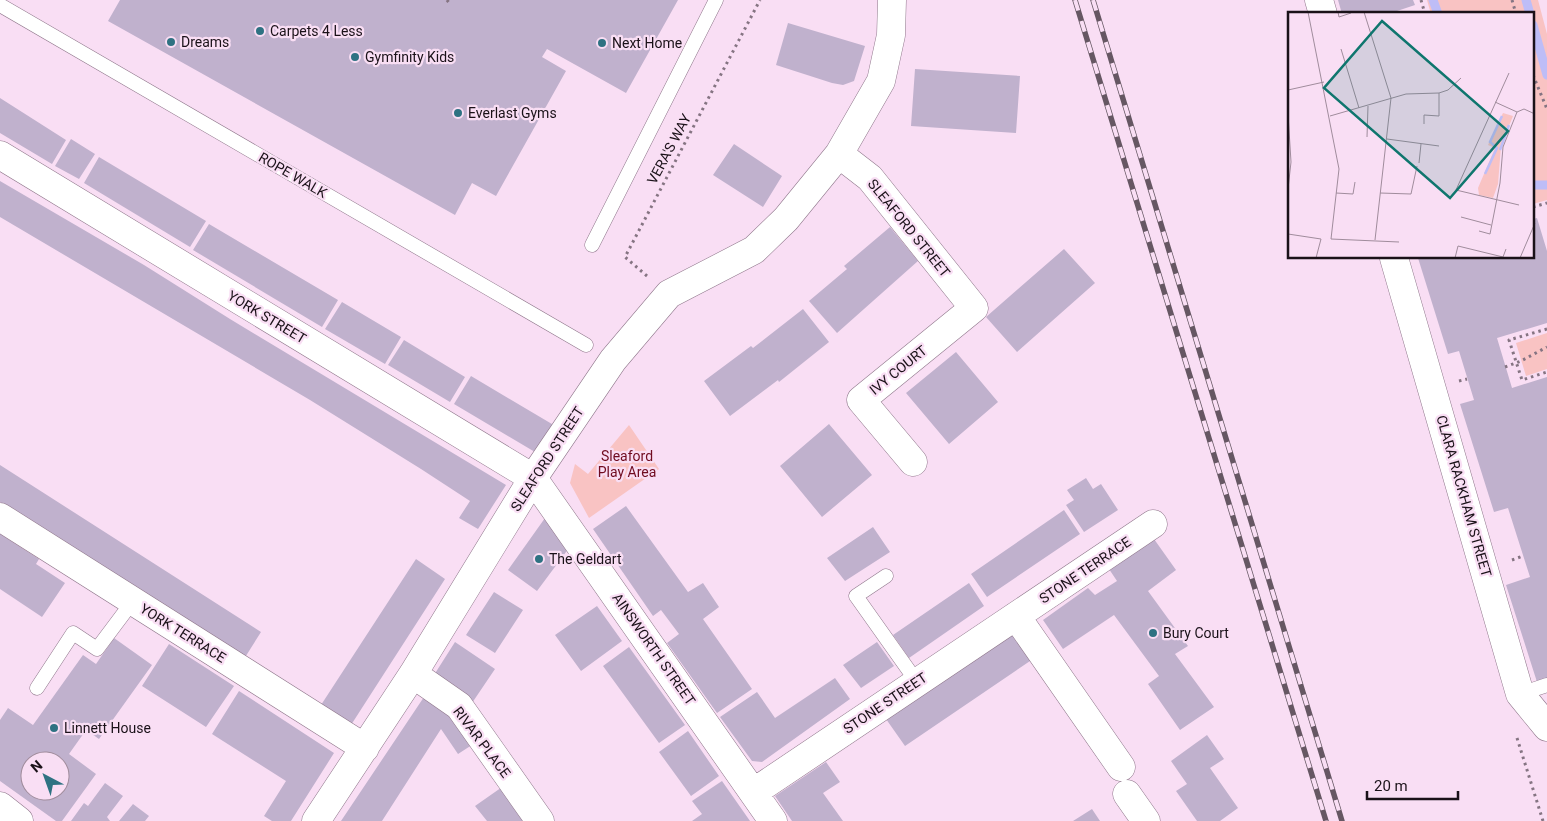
<svg xmlns="http://www.w3.org/2000/svg" width="1547" height="821" font-family="Roboto,sans-serif">
<rect width="100%" height="100%" fill="#f9def4"/>
<!-- green -->
<path fill="#f9c3c3" d="M1427,0H1538L1547,34V200L1533,204V14H1431Z
M1547,333V369L1526,376L1516,343Z
M629,425L659,469L589,518L570,483L575,464L588,474Z"/>
<g fill="none" stroke-linecap="round" stroke-linejoin="round">
<!-- stream -->
<path stroke="#bebdf7" stroke-width="9" d="M1433,0L1438,14
M1526,0L1530,14
M1533,25L1547,75
M1533,185H1547"/>
</g>
<!-- building -->
<path fill="#c0b1cd" fill-rule="evenodd" d="M120,0H678L626,93L547,49L542,57L566,71L496,196L472,183L455,215L108,21Z
M1338,0H1413L1415,5L1394,12L1395,14H1342Z
M788,23L865,46L854,81L843,85L832,83L776,65Z
M915,69L1020,76L1016,133L911,126Z
M0,98L66,140L52,164L0,133Z
M71,139L95,154L79,179L55,166Z
M734,144L782,176L763,207L713,175Z
M99,157L206,221L190,247L84,183Z
M0,181L144,265L230,319L506,485L478,529L459,518L470,501L421,469L310,400L0,217Z
M1537,218L1547,251V323L1497,338L1512,388L1547,377V679L1537,682L1506,585L1530,577L1508,508L1494,512L1460,404L1474,400L1459,351L1448,354L1418,258H1533V219Z
M209,224L338,300L322,327L193,250Z
M890,227L918,261L837,333L809,301L847,269L844,266Z
M1064,249L1095,283L1017,352L986,317Z
M342,302L401,337L385,364L325,329Z
M803,309L829,342L779,382L778,380L730,416L704,381L751,346L753,348Z
M404,340L465,377L450,402L388,365Z
M956,352L998,402L949,444L906,393Z
M471,376L557,427L540,455L454,404Z
M829,424L872,475L822,517L780,466Z
M0,465L261,632L244,659L0,502Z
M1086,478L1093,489L1101,484L1118,510L1084,532L1066,505L1074,500L1067,490Z
M626,506L688,592L703,583L719,607L703,619L752,689L717,713L667,643L679,634L661,610L653,616L593,529Z
M1064,510L1080,534L987,597L971,574Z
M545,518L569,548L537,591L508,570Z
M873,527L890,552L845,581L827,558Z
M0,534L39,559L36,564L65,583L42,617L0,589Z
M1154,539L1176,570L1148,591L1188,646L1175,654L1214,707L1180,730L1148,684L1159,676L1114,615L1063,649L1043,620L1088,588L1095,595L1117,581L1109,569Z
M416,559L445,579L351,725L321,705Z
M969,583L984,606L909,658L893,635Z
M494,592L523,610L495,653L466,635Z
M597,606L622,641L581,671L555,635Z
M1015,632L1033,659L905,746L886,719Z
M114,638L152,665L99,739L86,730L69,754L96,774L62,821H56L0,781V720L8,708L33,725L83,655L96,664ZM30,761H60V791H30Z
M455,642L495,669L472,703L434,675Z
M877,642L894,666L861,688L843,665Z
M169,644L234,686L206,727L142,686Z
M629,647L685,725L659,743L603,666Z
M835,678L850,699L762,762L752,761L720,717L757,692L775,718Z
M430,688L475,743L458,754L441,729L382,821H341Z
M239,691L334,753L291,821H272L264,816L286,781L212,734Z
M688,731L719,776L691,796L659,752Z
M1207,735L1224,759L1210,768L1238,808L1220,821H1197L1176,791L1187,784L1171,761Z
M826,762L840,782L823,793L843,821H792L775,796Z
M722,781L750,821H692L702,814L692,801Z
M105,783L123,796L107,817L110,821H71L84,803L88,806Z
M505,785L531,821H487L475,806Z
M133,804L149,816L145,821H119Z
M1092,809L1100,821H1073Z"/>
<g fill="none" stroke-linecap="round" stroke-linejoin="round">
<!-- lane casing -->
<g stroke="#8f778b" stroke-width="15">
<path id="lane" d="M0,5L586,345
M592,245L716,0
M886,576L856,596L917,682
M37,688L73,633L97,649L133,601
M1520,694L1547,685"/>
</g>
<!-- street casing -->
<g stroke="#8f778b" stroke-width="29">
<path id="street" d="M1319,0L1323,14
M839,154L870,178L974,308L861,400L913,462
M0,155L533,478L773,821
M1394,258L1520,694L1547,727
M0,517L365,748
M1016,616L1121,767
M413,674L459,706L540,821
M754,792L1153,524
M1127,794L1146,821
M0,806L19,821
M316,821L413,674L533,478L613,360L669,294L754,250L786,219L839,154L881,81L891,35L892,0"/>
</g>
<!-- path -->
<path stroke="#857482" stroke-width="3" stroke-dasharray="2.5 4" stroke-linecap="butt" d="M447,0L450,4
M1421,0L1425,14
M1512,0L1516,14
M1533,75L1547,109
M1533,207L1547,203
M647,276L625,257L760,0
M1547,329L1509,340L1522,380L1547,372
M1505,367L1521,361L1547,347
M1459,381L1467,379
M1512,560L1523,556
M1517,738L1543,821"/>
<!-- lane -->
<use href="#lane" stroke="#fff" stroke-width="14"/>
<!-- street -->
<use href="#street" stroke="#fff" stroke-width="28"/>
<!-- rail casing -->
<g stroke="#665763" stroke-width="5.5">
<path id="rail" d="M1075,0L1326,821
M1093,0L1342,821"/>
</g>
<!-- rail -->
<use href="#rail" stroke="#f9def4" stroke-width="4" stroke-dasharray="11" stroke-linecap="butt"/>
</g>
<!-- markers -->
<g fill="#2e7282" stroke="#f9def4" stroke-width="2">
<circle cx="260" cy="31" r="5"/>
<circle cx="171" cy="42" r="5"/>
<circle cx="602" cy="43" r="5"/>
<circle cx="355" cy="57" r="5"/>
<circle cx="458" cy="113" r="5"/>
<circle cx="539" cy="559" r="5"/>
<circle cx="1153" cy="633" r="5"/>
<circle cx="54" cy="728" r="5"/>
</g>
<g text-anchor="middle" stroke-width="4.5" stroke-linejoin="round" paint-order="stroke">
<!-- poi labels -->
<g font-size="14" fill="#1a1118" stroke="#f9def4" text-anchor="start">
<text x="270" y="36">Carpets 4 Less</text>
<text x="181" y="47">Dreams</text>
<text x="612" y="48">Next Home</text>
<text x="365" y="62">Gymfinity Kids</text>
<text x="468" y="118">Everlast Gyms</text>
<text x="549" y="564">The Geldart</text>
<text x="1163" y="638">Bury Court</text>
<text x="64" y="733">Linnett House</text>
</g>
<!-- street labels -->
<g font-size="14" fill="#1a1118" stroke="#f9def4">
<text transform="translate(669 149) rotate(-62)" y="5">VERA'S WAY</text>
<text transform="translate(293 175) rotate(30)" y="5">ROPE WALK</text>
<text transform="translate(909 228) rotate(51)" y="5">SLEAFORD STREET</text>
<text transform="translate(267 317) rotate(31)" y="5">YORK STREET</text>
<text transform="translate(898 370) rotate(-39)" y="5">IVY COURT</text>
<text transform="translate(547 459) rotate(-57)" y="5">SLEAFORD STREET</text>
<text transform="translate(1464 496) rotate(74)" y="5">CLARA RACKHAM STREET</text>
<text transform="translate(1085 570) rotate(-34)" y="5">STONE TERRACE</text>
<text transform="translate(183 633) rotate(32)" y="5">YORK TERRACE</text>
<text transform="translate(654 649) rotate(55)" y="5">AINSWORTH STREET</text>
<text transform="translate(885 703) rotate(-34)" y="5">STONE STREET</text>
<text transform="translate(482 742) rotate(53)" y="5">RIVAR PLACE</text>
</g>
<!-- park labels -->
<g font-size="14" fill="#700b1f" stroke="#f9def4">
<text x="627" y="461">Sleaford<tspan x="627" dy="16">Play Area</tspan></text>
</g>
</g>
<!-- overview -->
<g transform="translate(1288 12)">
<rect width="246" height="246" fill="#f9def4"/>
<path d="M215,101L225,104L213,134L210,172L205,186L191,183L190,176L207,136L200,133Z" fill="#f9c3c3"/>
<path fill="none" stroke="#bebdf7" stroke-width="2.5" d="M212,138L221,113M197,162L209,136L202,130L214,104"/>
<path fill="none" stroke="#a08c9c" stroke-width="1" d="M20,0L51,157L43,227L111,230M50,0L51,5L63,1M76,0L103,86L87,228M53,37L71,96M221,61L168,178L231,193M0,78L36,70M207,90L229,100M0,102L3,150L0,177M42,104L118,82L151,81L160,78L173,66M136,112V103L151,104V81M79,125L80,94M99,127L151,134M131,151L133,132M48,181L65,182L67,170M92,181L123,182L129,154M173,205L203,213M191,219L202,222L212,171L215,135L229,100L236,97L247,102M0,222L33,227L28,246M167,246L170,234L215,245L218,237M232,246L247,211"/>
<path fill="#0f766e" fill-opacity="0.15" stroke="#0f766e" stroke-width="2.5" d="M94,9L220,119L162,186L36,76Z"/>
<rect width="246" height="246" fill="none" stroke="#1a1118" stroke-width="2.5"/>
</g>
<!-- north arrow -->
<g transform="translate(45 776) rotate(319)"><circle r="24" fill="#f9def4" stroke="#a08c9c"/>
<path d="M0-4L9 19L0 12L-9 19Z" fill="#2e7282"/>
<text y="-8" font-size="14" font-weight="bold" text-anchor="middle" fill="#1a1118">N</text>
</g>
<!-- scale -->
<path d="M1367 791v8h91v-8" fill="none" stroke="#1a1118" stroke-width="2.5"/>
<text x="1374" y="791" font-size="15" fill="#1a1118" stroke="#f9def4" stroke-width="4" paint-order="stroke">20 m</text>
</svg>
